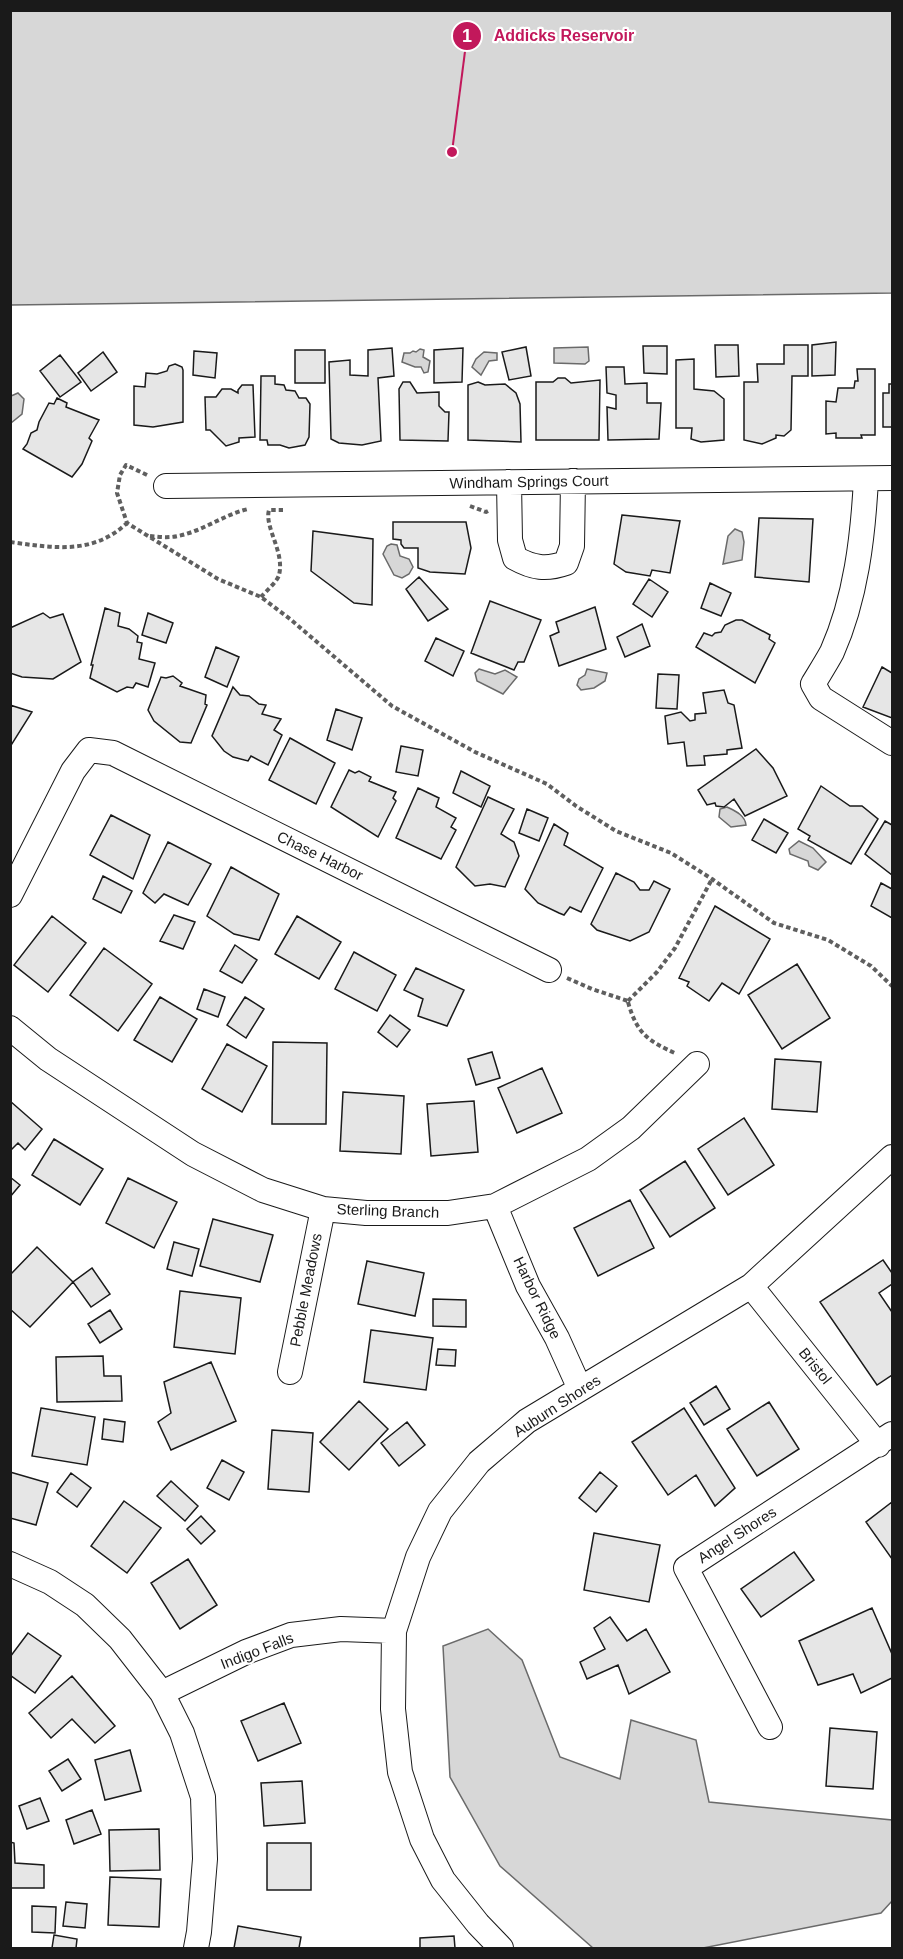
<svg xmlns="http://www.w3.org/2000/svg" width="903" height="1959" font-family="Arial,sans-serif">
<rect width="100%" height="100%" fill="#fff"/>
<!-- water -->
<path fill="#d7d7d7" stroke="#6a6a6a" stroke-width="1.5" d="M10,11H892V293L11,305Z
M588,347L589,361L585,364L554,363V348Z
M420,349L424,350L423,357L430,361L428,372L424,373L421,367H415L402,362L404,353H410L413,351L416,352Z
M484,352L497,353V360L489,361L481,375L472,367L476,359Z
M18,393L24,399L22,414L11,423V396Z
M735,529L742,532L744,542L742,560L723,564L728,536Z
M391,544L397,545L400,556L409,559L413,567L409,574L402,578L394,575L383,554L387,546Z
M479,669L495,674L505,670L517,677L503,694L477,681L475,673Z
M587,669L607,673L605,681L594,688L581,690L577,685L579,679L585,675Z
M727,807C735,811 745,815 746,825L731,827L719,817L720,809Z
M799,841L813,848L826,862L818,870L809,866L808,861L790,854L789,849Z
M488,1629L522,1660L560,1757L620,1779L631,1720L696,1740L709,1802L892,1820V1901L881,1913L703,1948H593L500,1866L450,1777L443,1646Z"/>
<!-- building -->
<path fill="#e6e6e6" stroke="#1a1a1a" stroke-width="1.5" d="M836,342L835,375L812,376V345Z
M715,345H738L739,376L716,377Z
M784,345H808V376H792L791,430L784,436L776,435V438L762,444L744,440V382H758L757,364H784Z
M643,346H667V374L644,373Z
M526,347L531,376L509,380L502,352Z
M392,348L394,376L378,378L381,441L362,445L339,443L331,439L329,362L350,360V375L368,376V350Z
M463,348L462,382L434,383V350Z
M295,350H325V383H295Z
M194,351L217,353L215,378L193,375Z
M103,352L117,372L91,391L78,373Z
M60,355L81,382L60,397L40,371Z
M694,359V389L714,391L724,399V440L701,442L691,439L692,428H676V360Z
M175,364L182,367L183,370V422L153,427L134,425V386L145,387L146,373L157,374L167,371L169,366Z
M606,367H624L625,384L647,383V403H661L659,439L608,440L607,407L616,409V395L607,393Z
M857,369H875V435H861L862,438H836V433L826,434V401L836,402L838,388H854L855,381H858Z
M261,376H275V384L284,385L286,390L295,391L299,398H306L310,404L309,437L305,445L289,448L280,445H268L267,440H260Z
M558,378H565L571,383L600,380L599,440H536V382H553Z
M403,382H410L417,393L439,392V406L445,412H449L448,441L400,440L399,389Z
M478,382L485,385L505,384L516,393L520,404L521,442L468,440V385Z
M889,384H892V427H883V393H889Z
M242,385H253L255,437L239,438V442L226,446L210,430H206L205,397H216L222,389H231L238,393V390Z
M57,398L67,403L66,407L99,420L89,438L92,441L82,464L72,477L23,449L27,444L31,433L37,430L39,422L49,403L54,404Z
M622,515L680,521L670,573L652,570L650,576L626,572L614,564Z
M759,518L813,519L809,582L755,577Z
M393,522H466L471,548L465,574L430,572L418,568V548H404L401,544V540L393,539Z
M313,531L373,539L372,605L354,603L311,571Z
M419,577L448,609L428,621L406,589Z
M649,579L668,592L652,617L633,604Z
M710,583L731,593L721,616L701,608Z
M490,601L541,620L524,662H518L514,670L471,653Z
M595,607L606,649L559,666L550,636L559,632L556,622Z
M105,608L120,613L118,626L129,629L138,636L137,642L142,643L139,659L155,663L148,687L136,683L133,688L127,687L117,692L90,678L93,665H91Z
M43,613L50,618L63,614L81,662L53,679L22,677L10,673V628Z
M148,613L173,623L166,643L142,635Z
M736,620H742L770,635L769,639L775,643L755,683L696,647L704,633L712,636L715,633L721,632L725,625Z
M642,624L650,646L625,657L617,637Z
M436,638L464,651L453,676L425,661Z
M216,647L239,657L227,687L205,677Z
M882,667L892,673V718L863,707Z
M658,674L679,675L677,709L656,708Z
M173,676L182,683L180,686L206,695L205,704L207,705L191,743L180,742L154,721L148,710L161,677L166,678Z
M233,687L240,695L249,696L259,704L266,705L262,714L281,719L274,730L282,735L268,765L251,756L248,761L233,757L224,751L212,736Z
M724,690L728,703L734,705L742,748L727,750V754L704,756L705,765L687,766L684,742L668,744L665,716L681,712L690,721L695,720V714L706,713L703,693Z
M10,705L32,712L10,747Z
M336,709L362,718L352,750L327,740Z
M290,738L335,763L316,804L269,780Z
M401,746L423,750L418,776L396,772Z
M756,749L773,768L787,796L745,816L734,799L724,807L716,806L715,803L707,805L698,790Z
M349,770L355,773L359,771L371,777L369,781L396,792L393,798L396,801L378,837L331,807Z
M461,771L490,786L481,807L453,793Z
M821,786L850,806H862L878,819L851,864L808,840L810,836L798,829Z
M418,788L439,798L436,807L456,818L451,827L456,830L441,859L396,838Z
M488,797L514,809L501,834L514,842L519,856L505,887L490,884L475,886L456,867Z
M527,809L548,818L539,841L519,833Z
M111,815L150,835L133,879L90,855Z
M764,819L788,833L776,853L752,840Z
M885,821L892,825V875L865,854Z
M554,824L568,833L564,845L603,868L581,912L570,907L564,915L559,913L538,903L525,889Z
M168,842L211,864L188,905L164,894L155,903L143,893Z
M231,867L279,894L259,940L234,934L207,916Z
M616,873L634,882L640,890H649L654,881L670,889L649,932L630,941L597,930L591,924Z
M103,876L132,891L121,913L93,899Z
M881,883L892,889V918L871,906Z
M715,906L770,939L739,994L722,983L709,1001L687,986L689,982L679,978Z
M174,915L195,922L183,949L160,941Z
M52,916L86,943L48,992L14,965Z
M297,916L341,942L319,979L275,954Z
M235,945L257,960L242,983L220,971Z
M104,948L152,984L118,1031L70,995Z
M354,952L396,975L377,1011L335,989Z
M797,964L830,1018L782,1049L748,995Z
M416,968L464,990L447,1026L418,1016L423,999L404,990Z
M204,989L225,997L218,1017L197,1009Z
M160,997L197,1019L172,1062L134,1040Z
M245,997L264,1009L246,1038L227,1025Z
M390,1015L410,1030L397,1047L378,1032Z
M273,1042L327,1043L326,1124H272Z
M227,1044L267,1066L242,1112L202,1089Z
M492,1052L500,1078L476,1085L468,1059Z
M775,1059L821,1062L817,1112L772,1109Z
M542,1068L562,1113L517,1133L498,1088Z
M343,1092L404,1096L401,1154L340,1151Z
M10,1101L42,1129L25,1150L18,1143L10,1151Z
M474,1101L478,1152L431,1156L427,1104Z
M744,1118L774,1165L728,1195L698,1149Z
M54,1139L103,1169L80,1205L32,1175Z
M685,1161L715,1208L670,1237L640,1190Z
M10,1177L20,1185L10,1197Z
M128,1178L177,1202L154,1248L106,1223Z
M630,1200L654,1248L598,1276L574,1228Z
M213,1219L273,1235L260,1282L200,1266Z
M174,1242L199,1249L192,1276L167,1269Z
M37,1247L73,1282L30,1327L10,1309V1275Z
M883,1260L892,1273V1284L879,1293L892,1312V1375L877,1385L820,1302Z
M367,1261L424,1273L415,1316L358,1304Z
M92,1268L110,1294L91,1307L73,1282Z
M180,1291L241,1298L235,1354L174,1347Z
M433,1299L466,1300V1327L433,1326Z
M110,1310L122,1329L100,1343L88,1324Z
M371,1330L433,1338L426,1390L364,1382Z
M438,1349L456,1350L455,1366L436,1365Z
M103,1356L104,1376H121L122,1401L57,1402L56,1357Z
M211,1362L236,1421L171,1450L158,1422L171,1413L164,1382Z
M716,1386L730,1409L704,1425L690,1403Z
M359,1401L388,1429L349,1470L320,1442Z
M769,1402L799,1449L757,1476L727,1429Z
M41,1408L95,1417L87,1465L32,1456Z
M684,1408L735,1488L715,1506L696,1475L668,1495L632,1442Z
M104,1419L125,1422L123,1442L102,1439Z
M407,1422L425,1445L399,1466L381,1443Z
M272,1430L313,1433L309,1492L268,1489Z
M222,1460L244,1472L229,1500L207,1488Z
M10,1472L48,1483L36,1525L10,1518Z
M600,1472L617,1486L596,1512L579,1498Z
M71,1473L91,1488L77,1507L57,1492Z
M171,1481L198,1506L185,1521L157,1496Z
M124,1501L161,1528L127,1573L91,1546Z
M892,1502V1559L866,1522Z
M201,1516L215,1531L201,1544L187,1529Z
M594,1533L660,1545L649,1602L584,1590Z
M794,1552L814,1580L761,1617L741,1589Z
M188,1559L217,1605L180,1629L151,1583Z
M872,1608L892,1654V1678L861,1693L853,1674L818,1685L799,1641Z
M610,1617L627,1641L646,1629L670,1672L629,1694L618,1665L587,1679L580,1662L605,1649L594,1628Z
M28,1633L61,1656L35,1693L10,1675V1657Z
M72,1676L115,1726L95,1743L72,1719L51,1738L29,1713Z
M284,1703L301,1743L258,1761L241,1721Z
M830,1728L877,1732L873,1789L826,1786Z
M130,1750L141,1791L105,1800L95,1760Z
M68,1759L81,1779L62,1791L49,1771Z
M302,1781L305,1823L264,1826L261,1783Z
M40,1798L49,1821L27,1829L19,1806Z
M92,1810L101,1834L74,1844L66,1820Z
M159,1829L160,1870L110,1871L109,1830Z
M10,1842L14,1843L15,1863L44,1865V1888H10Z
M267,1843H311V1890H267Z
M110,1877L161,1879L159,1927L108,1925Z
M66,1902L87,1904L85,1928L63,1926Z
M32,1906L56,1907L55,1933L32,1932Z
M238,1926L301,1937L299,1948H234Z
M54,1935L77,1939L76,1948H52Z
M454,1936L455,1948H420V1938Z"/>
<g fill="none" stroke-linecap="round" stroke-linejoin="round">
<!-- minor casing -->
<g stroke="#1a1a1a" stroke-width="26">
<path id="minor" d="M866,479C863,537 856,598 832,652C826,663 819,674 813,684L821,698L892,743
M509,482L510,540L515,558C533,568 546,570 566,563L572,546L573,481
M166,486L892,478
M10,895L73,771L89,750L113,753L549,970
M10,1028L48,1059L193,1154L263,1190L323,1209L366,1213H448L495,1206L588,1159L631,1128L697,1064
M495,1206L528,1286L557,1338L580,1389
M751,1286L878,1445
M290,1372L323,1209
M10,1564L50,1582L85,1605L120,1639L162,1693L182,1733L203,1797L205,1859L199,1932L196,1948
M162,1693L246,1652L291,1635L341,1629L394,1631
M770,1727L686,1568L892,1434
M501,1948L478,1924L443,1880L422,1839L400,1772L393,1709L394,1631L418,1557L440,1511L479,1462L527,1421L751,1286L892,1157"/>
</g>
<!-- path -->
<path stroke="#5f5f5f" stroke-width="4" stroke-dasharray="4.5 3" stroke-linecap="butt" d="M147,475L126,465L120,475L117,493L127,523L218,579L261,597L290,619L392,706L475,752L547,784L576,806L616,831L671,853L712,879L774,923L828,940L871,966L892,986
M470,506L486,512L488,511
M150,536C159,537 169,538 178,536C203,531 223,515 248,509
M10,542C54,548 93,555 127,523
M261,597C266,591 277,582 279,575C285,552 264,527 269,510H283
M567,978L592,989L628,1001
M628,1001L657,972L675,948L712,879
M628,1002C637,1034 648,1041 677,1054"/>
<!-- minor -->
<use href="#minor" stroke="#fff" stroke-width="24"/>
</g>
<g text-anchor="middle" stroke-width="4.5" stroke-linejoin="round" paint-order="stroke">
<!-- street labels -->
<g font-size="15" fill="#1a1a1a" stroke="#fff">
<text transform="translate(529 482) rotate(-1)" y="5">Windham Springs Court</text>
<text transform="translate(320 856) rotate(26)" y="5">Chase Harbor</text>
<text transform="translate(388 1211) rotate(2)" y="5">Sterling Branch</text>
<text transform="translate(306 1290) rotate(-79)" y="5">Pebble Meadows</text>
<text transform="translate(537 1298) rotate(64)" y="5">Harbor Ridge</text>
<text transform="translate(815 1366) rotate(51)" y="5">Bristol</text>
<text transform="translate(557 1406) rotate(-33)" y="5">Auburn Shores</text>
<text transform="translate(737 1535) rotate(-33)" y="5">Angel Shores</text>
<text transform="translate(257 1651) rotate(-21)" y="5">Indigo Falls</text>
</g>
</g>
<!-- callouts -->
<path fill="none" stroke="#c2185b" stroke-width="2" d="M452 152L467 36"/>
<g fill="#c2185b" stroke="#fff" stroke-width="2">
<circle cx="452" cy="152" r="6"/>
<circle cx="467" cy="36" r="15"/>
</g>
<g font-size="18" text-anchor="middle" font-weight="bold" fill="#fff">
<text x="467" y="42">1</text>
</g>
<g font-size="16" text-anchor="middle" font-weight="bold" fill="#c2185b" stroke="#fff" stroke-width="4.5" stroke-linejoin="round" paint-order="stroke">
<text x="564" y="41">Addicks Reservoir</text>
</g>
<!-- border -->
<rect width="903" height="1959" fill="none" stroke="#1a1a1a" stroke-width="24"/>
</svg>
